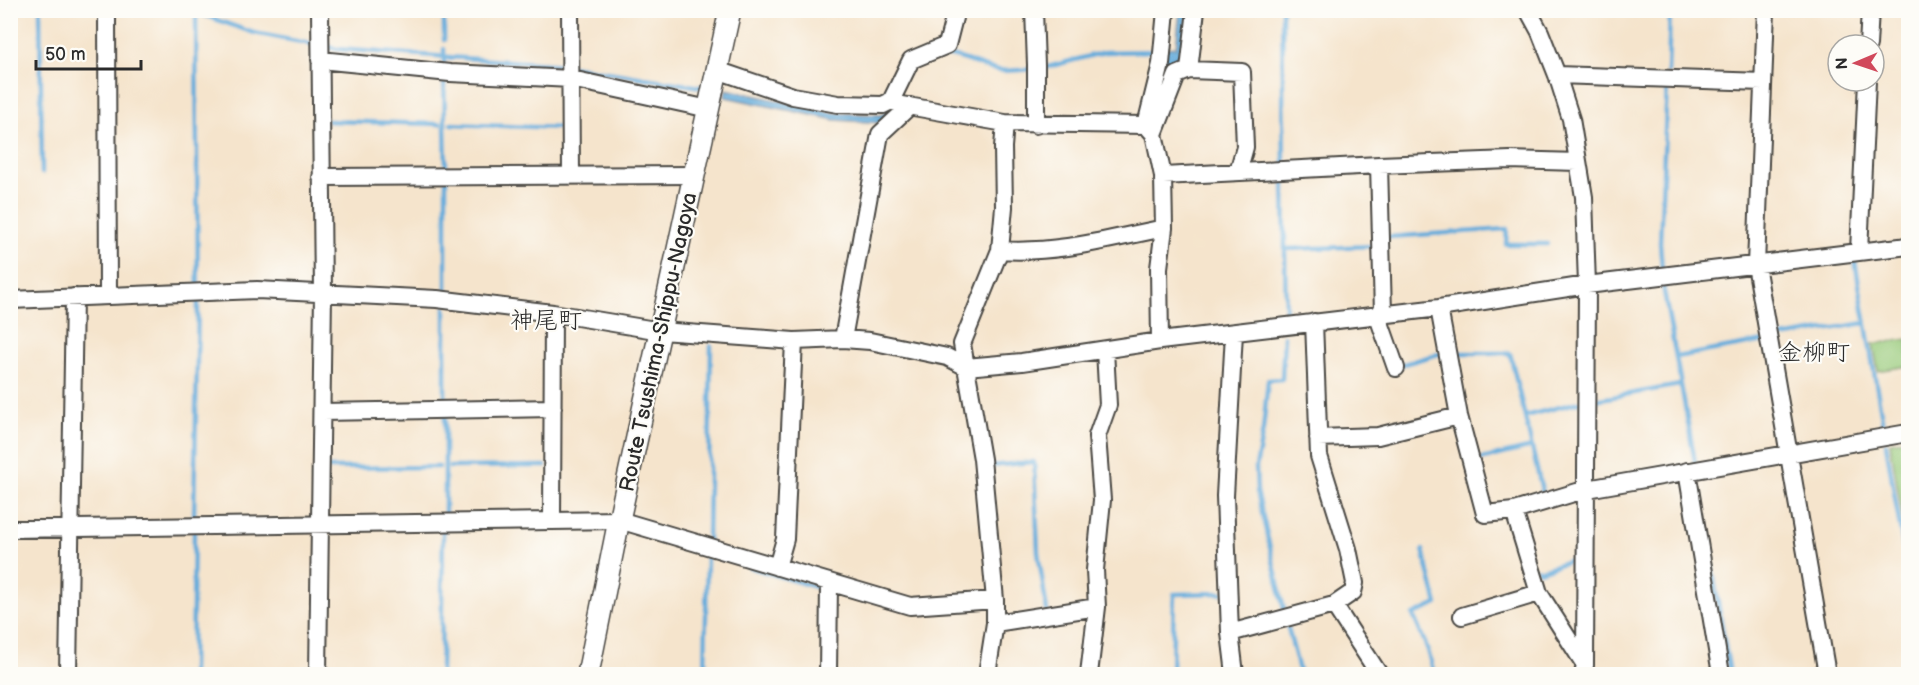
<svg xmlns="http://www.w3.org/2000/svg" width="1919" height="685" font-family="'Balsamiq Sans','Klee One',sans-serif">
<rect width="100%" height="100%" fill="#fdfcf7"/>
<filter id="ink" filterUnits="userSpaceOnUse"><feTurbulence type="fractalNoise" baseFrequency=".0167" numOctaves="2"/><feDisplacementMap in="SourceGraphic" scale="12" xChannelSelector="R" yChannelSelector="G"/><feConvolveMatrix kernelMatrix="1 2 1 2 8 2 1 2 1" color-interpolation-filters="sRGB"/></filter>
<filter id="wash" filterUnits="userSpaceOnUse"><feTurbulence type="fractalNoise" baseFrequency=".008" numOctaves="4" result="noise"/><feDisplacementMap in="SourceGraphic" scale="24" xChannelSelector="R" yChannelSelector="G"/><feGaussianBlur stdDeviation="1.35" result="paint"/><feColorMatrix in="noise" values="0 0 0 0 0 0 0 0 0 0 0 0 0 0 0 0 0 1.4 0 .05"/><feComposite in="paint" operator="in"/></filter>
<g filter="url(#wash)">
<rect width="100%" height="100%" fill="#f5e4cc"/>
<!-- green -->
<path fill="#99cb7b" stroke="#627b53" stroke-width="1.5" d="M1908,339V366L1878,371L1873,344Z
M1908,439V538L1906,539L1890,442Z"/>
<!-- water -->
<path fill="#65acdb" stroke="#486c83" stroke-width="1.5" d="M1180,11H1188L1184,53L1171,60L1154,119L1166,48L1176,47Z
M726,89L834,113L881,115L891,109L895,112L882,123L835,120L725,97Z"/>
<g fill="none" stroke-linecap="round" stroke-linejoin="round">
<!-- stream -->
<path stroke="#65acdb" stroke-width="4.5" d="M40,10L42,173
M189,10L254,33L317,45
M444,10V40
M1282,10L1284,164
M325,46L337,49L564,65L707,88
M444,49V63
M941,55C958,54 979,67 997,70C1008,72 1021,70 1032,69
M1040,69L1105,52L1158,51
M1668,72L1670,10
M444,77L446,172
M328,121L440,124
M451,124L566,128
M1284,178L1286,319
M446,181V291
M1388,237L1507,229L1506,244H1547
M1286,249L1375,246
M1855,261L1884,430
M1662,269L1660,243L1667,85
M1663,286L1695,462
M1776,338L1865,323
M1452,353H1510L1543,495
M1676,357L1764,341
M1400,365L1442,353
M1595,400L1680,385
M445,405V308
M1525,416L1579,402
M1886,444L1908,575
M1478,460L1532,447
M989,466L1034,462L1038,552L1047,611
M450,467L545,466
M326,468L439,467
M194,517L198,306L196,10
M445,518V415
M1707,538L1730,674
M708,541L711,346
M1423,550L1437,604L1413,615L1428,650L1434,674
M749,567L822,589
M1538,569L1539,571L1578,558V553
M1284,609L1257,491L1256,467L1263,430L1268,380L1282,379L1284,336
M1062,621L1088,618L1090,622
M1288,628L1300,674
M192,674L194,531
M441,674L443,531
M705,674L707,554
M1172,674L1174,594L1222,593"/>
</g>
</g>
<g filter="url(#ink)">
<g fill="none" stroke-linecap="round" stroke-linejoin="round">
<!-- minor casing -->
<g stroke="#494743" stroke-width="20">
<path id="minor" d="M107,10L108,296
M570,10L571,176
M1034,10L1036,65V125
M1528,10L1540,32L1557,75L1571,119L1584,197L1587,285L1585,665L1583,674
M1766,10L1756,265L1827,674
M1868,45L1870,10
M320,60L450,73L571,79L709,109
M717,70L793,96L838,104L883,105L891,101L911,60L947,45L956,10
M1189,70L1242,72L1245,147L1238,172
M1557,75L1763,82
M891,101L902,105L1005,123L1146,125L1154,134L1163,176L1379,165L1510,160L1578,162
M1146,125L1161,64L1166,10
M1154,134L1177,75L1189,70L1196,10
M1379,165L1383,313
M321,177L695,175
M1000,250C1057,254 1109,239 1164,228
M1859,251L1867,81
M10,300L257,290L437,299L553,313L661,331L794,341L843,339L870,341L947,357L966,367L1022,362L1160,341L1439,308L1587,285L1908,246
M1439,308L1459,416L1485,514L1514,511L1587,489L1908,433
M1377,314L1396,368
M1234,333L1225,496L1230,633L1235,674
M843,339L880,134L910,106
M1160,341L1159,268L1164,228L1163,176
M322,412L553,408
M1318,438L1378,436L1459,416
M1687,471L1721,674
M1514,511L1539,593L1585,665
M552,521L553,313
M10,529L619,520L910,606L995,600
M777,567L785,539L794,341
M1334,605L1379,674
M1462,616L1539,593
M995,623L1097,607
M1230,633L1334,605L1353,592L1355,583L1348,549L1319,456L1314,322
M68,674L74,297
M318,674L323,293L320,10
M828,674L829,583
M987,674L995,623V600L982,459L962,344L1000,250L1004,207L1003,147L1005,123
M1089,674L1097,607L1095,570L1102,500L1097,436L1108,405L1105,350"/>
</g>
<!-- major casing -->
<g stroke="#494743" stroke-width="24">
<path id="major" d="M588,674L619,520L730,10"/>
</g>
<!-- minor -->
<use href="#minor" stroke="#fff" stroke-width="16"/>
<!-- major -->
<use href="#major" stroke="#fff" stroke-width="21"/>
</g>
</g>
<g text-anchor="middle" stroke-width="4.5" stroke-linejoin="round" paint-order="stroke">
<!-- street labels -->
<g font-size="21" fill="#2b2b2b" stroke="#fdfcf7">
<text transform="translate(658 342) rotate(-78)" y="7">Route Tsushima-Shippu-Nagoya</text>
</g>
<!-- quarter labels -->
<g font-size="24" fill="#2b2b2b" stroke="#fdfcf7">
<text x="546" y="328">神尾町</text>
<text x="1814" y="360">金柳町</text>
</g>
</g>
<!-- margin -->
<rect width="1919" height="685" fill="none" stroke="#fdfcf7" stroke-width="36"/>
<!-- north arrow -->
<g transform="translate(1856 63) rotate(268)"><circle r="28" fill="#fdfcf7" stroke="#a9a8a5" stroke-width="1.5"/>
<path d="M0-4.5L10 22L0 15L-10 22Z" fill="#d1495b"/>
<text y="-9" font-size="16" font-weight="bold" text-anchor="middle" fill="#2b2b2b">N</text>
</g>
<!-- scale -->
<path d="M36 60v9h105v-9" fill="none" stroke="#2b2b2b" stroke-width="3"/>
<text x="45" y="60" font-size="18" fill="#2b2b2b" stroke="#fdfcf7" stroke-width="4.5" paint-order="stroke">50 m</text>
</svg>
